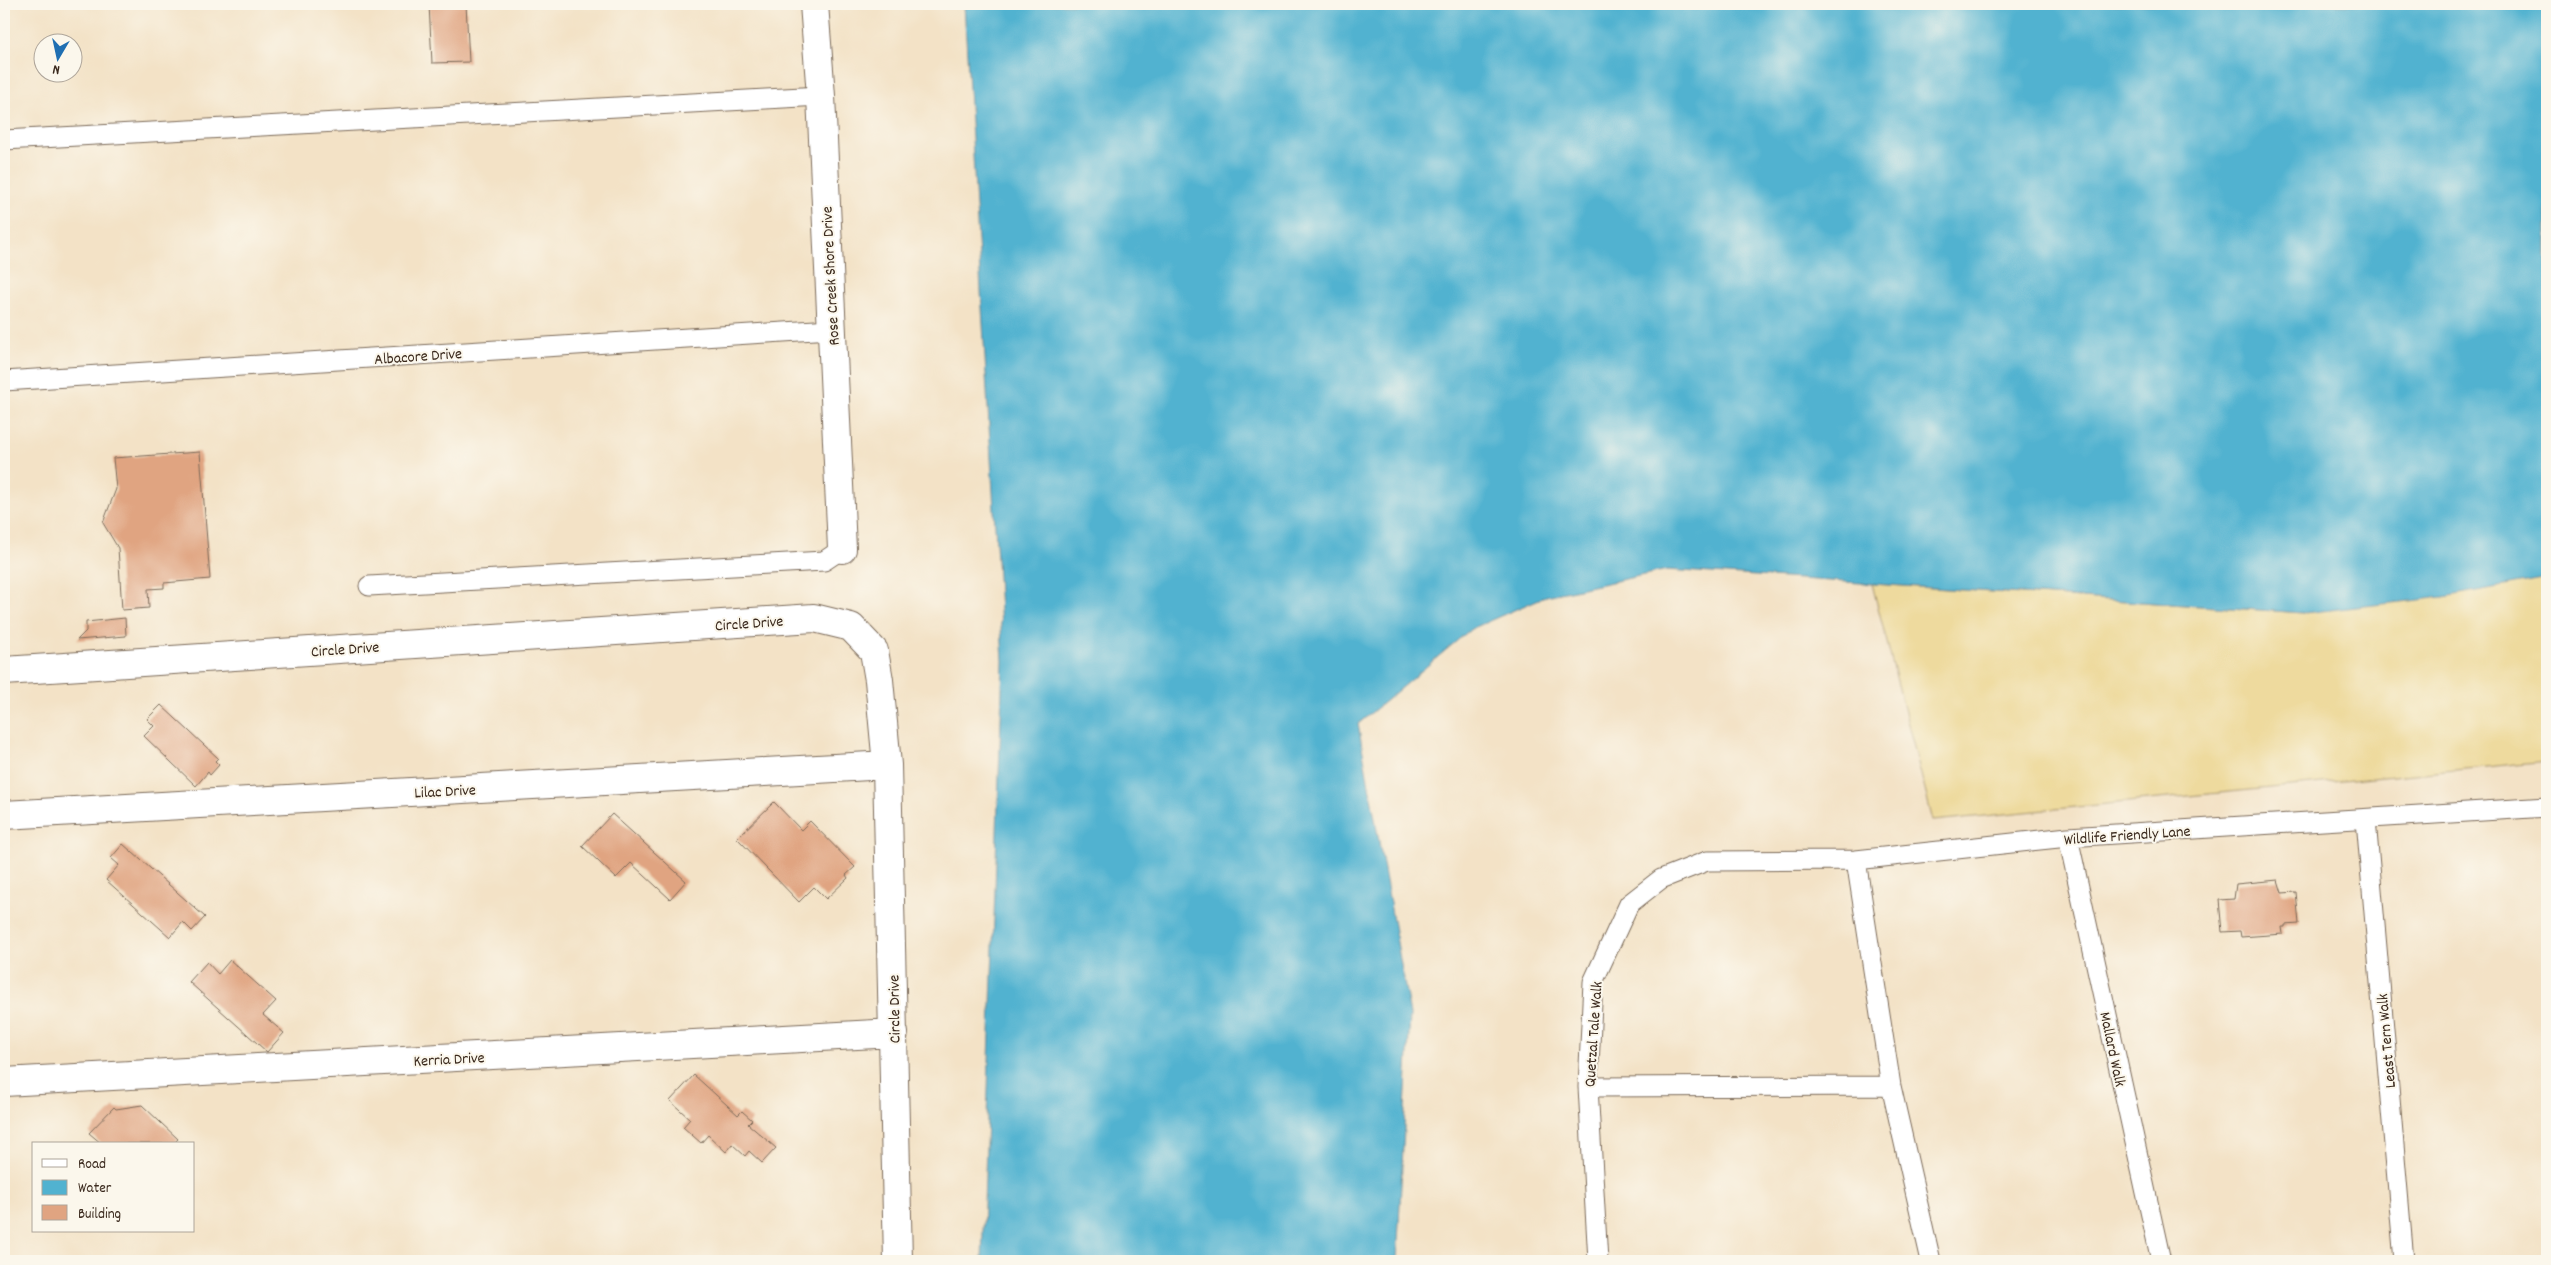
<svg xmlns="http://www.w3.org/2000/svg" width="2551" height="1265" font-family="Dekko,sans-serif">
<rect width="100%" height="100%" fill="#fbf7ec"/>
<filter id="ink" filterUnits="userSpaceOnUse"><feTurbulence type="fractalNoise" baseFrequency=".02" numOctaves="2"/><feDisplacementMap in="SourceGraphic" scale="10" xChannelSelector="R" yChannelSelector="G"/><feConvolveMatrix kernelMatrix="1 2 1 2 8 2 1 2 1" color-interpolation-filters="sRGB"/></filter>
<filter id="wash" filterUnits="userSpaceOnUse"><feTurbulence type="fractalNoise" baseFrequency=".0096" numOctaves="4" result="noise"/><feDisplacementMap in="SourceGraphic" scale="20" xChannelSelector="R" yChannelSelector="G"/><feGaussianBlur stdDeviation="1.12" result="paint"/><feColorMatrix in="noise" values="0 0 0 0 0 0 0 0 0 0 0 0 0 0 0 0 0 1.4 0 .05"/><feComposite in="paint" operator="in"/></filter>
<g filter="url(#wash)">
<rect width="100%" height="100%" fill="#f3e2c6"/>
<!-- sand -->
<path fill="#eeda9e" stroke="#94825e" d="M2547,576V761L1933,821L1872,584L2304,613Z"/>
<!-- water -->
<path fill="#51b2d0" stroke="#466e77" d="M964,4H2547V578L2444,597L2304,613L1667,570L1546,596L1471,629L1358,724L1410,1015L1397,1261H982L1003,661Z"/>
<g id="blocks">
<!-- building -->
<path fill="#e0a481" d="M429,4H466L469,62L432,63Z
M200,452L210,579L164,583V588L148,589L149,608L122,610L118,548L103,523L116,489L113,458Z
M125,618L126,636L77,640L86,631V622Z
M161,705L218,758L215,761L219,765L210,775L208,772L196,786L144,736L154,726L147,719Z
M774,802L801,830L810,821L855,867L846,875L848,878L826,899L814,887L799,902L737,838Z
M612,814L686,881L670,899L631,863L616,878L582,846Z
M123,844L205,917L192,931L183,922L170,937L106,880L119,865L111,858Z
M2278,880L2282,893L2296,892L2299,924L2285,925V927H2282L2283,934L2241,937L2240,931L2222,932L2219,900L2234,899L2236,884Z
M230,960L276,1001L263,1015L284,1033L267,1052L189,982L207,962L218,974Z
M694,1075L738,1115L742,1111L752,1120L748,1124L776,1148L762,1163L749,1151L745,1156L732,1144L726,1152L708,1135L701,1143L683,1127L690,1119L670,1101Z
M142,1105L178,1139L173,1144H102L89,1133L114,1107L116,1109Z"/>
</g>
</g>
<g filter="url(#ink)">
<use href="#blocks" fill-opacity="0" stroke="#7b6a59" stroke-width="1"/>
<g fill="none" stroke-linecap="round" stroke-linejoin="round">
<!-- lane casing -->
<g stroke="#7b6a59" stroke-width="21">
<path id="lane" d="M4,140L821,96
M4,381L831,329
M369,586L824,561L842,549
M2366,820L2404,1261
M2068,837L2161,1261
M1856,860L1891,1086L1931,1261
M1588,1087L1891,1086
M1598,1261L1588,1087L1593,982L1629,904L1661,879L1707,861L1856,860L2068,837L2547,807"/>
</g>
<!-- street casing -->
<g stroke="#7b6a59" stroke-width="30">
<path id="street" d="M814,4L821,96L842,549
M4,671L814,618L851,627L874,651L879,680L887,765L898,1261
M4,815L887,765
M4,1082L894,1033"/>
</g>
<!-- lane -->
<use href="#lane" stroke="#fff" stroke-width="19"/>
<!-- street -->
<use href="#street" stroke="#fff" stroke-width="28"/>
</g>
</g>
<g text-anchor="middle" stroke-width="4" stroke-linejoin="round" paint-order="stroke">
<!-- street labels -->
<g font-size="16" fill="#3b2a1e" stroke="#fbf7ec">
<text transform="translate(829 276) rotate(-93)" y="6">Rose Creek Shore Drive</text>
<text transform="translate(418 355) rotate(-4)" y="6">Albacore Drive</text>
<text transform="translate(749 622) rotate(-4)" y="6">Circle Drive</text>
<text transform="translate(345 648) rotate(-4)" y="6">Circle Drive</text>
<text transform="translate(445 790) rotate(-3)" y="6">Lilac Drive</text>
<text transform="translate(2127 834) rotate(-4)" y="6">Wildlife Friendly Lane</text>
<text transform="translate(893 1009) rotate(-91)" y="6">Circle Drive</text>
<text transform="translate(1592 1034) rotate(-86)" y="6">Quetzal Tale Walk</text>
<text transform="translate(2385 1041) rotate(-95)" y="6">Least Tern Walk</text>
<text transform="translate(2114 1049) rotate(78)" y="6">Mallard Walk</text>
<text transform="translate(449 1058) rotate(-3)" y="6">Kerria Drive</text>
</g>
</g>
<!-- margin -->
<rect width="2551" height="1265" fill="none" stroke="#fbf7ec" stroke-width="20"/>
<!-- legend -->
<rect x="32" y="1142" width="162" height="90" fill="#fbf7ec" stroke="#aea59a"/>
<rect x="42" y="1159" width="25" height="8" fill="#ffffff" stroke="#aea59a"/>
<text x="78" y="1168" font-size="15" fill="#3b2a1e">Road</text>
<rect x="42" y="1180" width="25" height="15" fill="#51b2d0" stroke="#aea59a"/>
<text x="78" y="1192" font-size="15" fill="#3b2a1e">Water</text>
<rect x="42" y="1205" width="25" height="15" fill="#e0a481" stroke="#aea59a"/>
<text x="78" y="1218" font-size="15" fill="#3b2a1e">Building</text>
<!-- north arrow -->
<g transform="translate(58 58) rotate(189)"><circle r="24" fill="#fbf7ec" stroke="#aea59a"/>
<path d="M0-4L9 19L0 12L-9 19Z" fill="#1f6fb2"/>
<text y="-8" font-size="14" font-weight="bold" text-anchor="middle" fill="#3b2a1e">N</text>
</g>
</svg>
